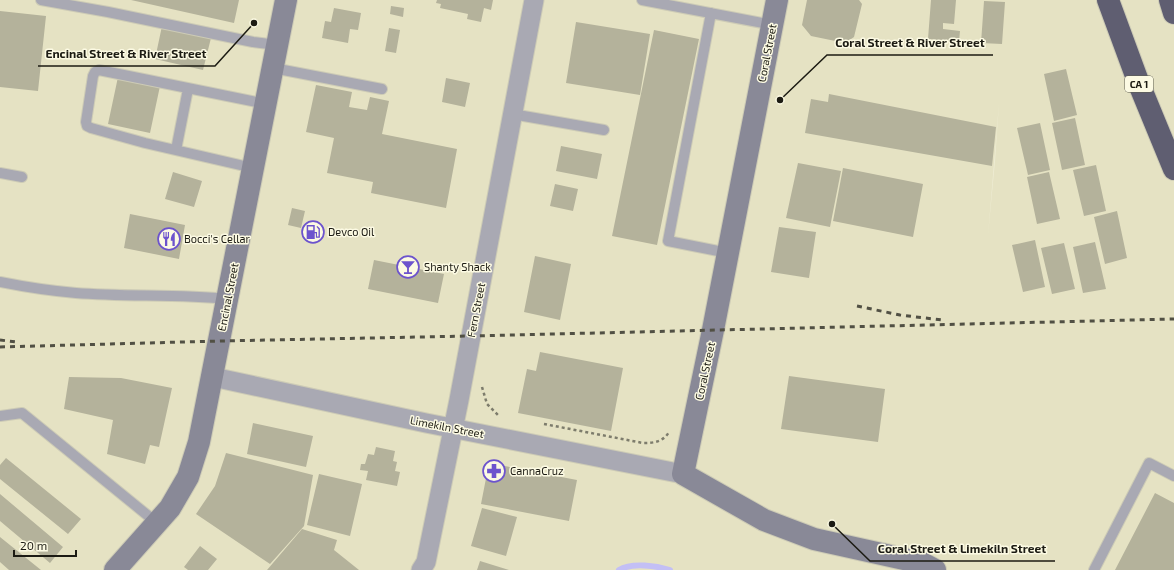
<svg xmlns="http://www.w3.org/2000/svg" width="1174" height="570" font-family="'Exo 2',sans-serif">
<rect width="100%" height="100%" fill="#efedd5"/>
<!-- built -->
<path fill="#e5e2c3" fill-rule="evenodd" d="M0,0H1174V570H0ZM999,103L995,161L988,235Z"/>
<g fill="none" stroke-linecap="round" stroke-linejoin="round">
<!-- stream -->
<path stroke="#c3bff5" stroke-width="6" d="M619,570C632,562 657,566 670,570"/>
</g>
<!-- building -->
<path fill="#b4b29b" d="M131,0H239L234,23Z
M437,0H493L491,10L484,8L481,22L467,19L468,14L440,8L441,4L436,3Z
M807,0H859L862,4L854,37L845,43L811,36L802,25Z
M931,0H956L954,24L943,23V29L960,31L959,42L928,39Z
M984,1L1005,2L1002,44L981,43Z
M391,6L404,8L403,17L390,14Z
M334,8L361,13L358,30L350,29L348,43L322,38L325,21L331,22Z
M0,11L46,16L38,91L0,87Z
M576,22L650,34L640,95L566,83Z
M162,26L211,38L203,70L155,59Z
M389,28L400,30L396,53L385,51Z
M654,30L699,39L657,245L612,236Z
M1066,69L1077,115L1054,121L1044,74Z
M118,77L160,86L150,133L108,124Z
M446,78L470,83L465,107L442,102Z
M316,85L352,92L349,107L367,110L370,97L389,101L382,134L457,149L446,208L371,193L373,182L327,173L334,138L306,132Z
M829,94L996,127L992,166L805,133L811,99L828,102Z
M1075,118L1085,165L1062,170L1052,123Z
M1040,123L1050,170L1028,175L1017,128Z
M561,146L602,154L597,179L556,171Z
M798,163L841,171L830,227L786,218Z
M1096,165L1106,211L1084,216L1073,170Z
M843,168L923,184L913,237L833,221Z
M173,172L202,181L194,207L165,199Z
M1049,172L1060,219L1037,224L1027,177Z
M555,184L578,189L573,211L550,206Z
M292,208L305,211L301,228L288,225Z
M1117,211L1127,258L1105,264L1094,217Z
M130,214L185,225L179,259L124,248Z
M779,227L816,232L809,278L771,272Z
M1035,240L1045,287L1023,292L1012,245Z
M1095,242L1106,289L1083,293L1073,247Z
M1064,243L1075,289L1052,294L1041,248Z
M535,256L571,264L560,320L524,312Z
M374,260L444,274L438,303L368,289Z
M540,352L623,368L611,431L518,413L527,369L536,371Z
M789,376L885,389L878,442L781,429Z
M69,377L121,378L172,388L159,447L150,445L145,464L107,454L113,420L64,409Z
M253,423L313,436L306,467L247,454Z
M376,447L395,451L393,461L397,462L395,471L400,472L397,486L366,480L368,471L360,470L361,464H365L368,454L374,455Z
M226,453L313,475L304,526L270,564L196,514L215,486Z
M6,458L81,519L68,534L0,479V465Z
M489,463L577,480L569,521L481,504Z
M319,474L362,484L350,536L307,525Z
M1155,493L1174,503V570H1115Z
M0,494L63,547L50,563L0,521Z
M482,508L517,517L506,556L471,546Z
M302,529L337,540L334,550L359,570H267Z
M0,537L41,570H9L0,562Z
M200,546L217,559L208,570H188L184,567Z
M480,561L509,570H477Z"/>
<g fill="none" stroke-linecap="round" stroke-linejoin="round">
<!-- lane casing -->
<g stroke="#cdcbb6" stroke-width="12">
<path id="lane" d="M41,0L108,12L253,42L277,45
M642,0L773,25
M711,13L668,241L728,253
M273,68L382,89
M512,114L604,130
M176,150L188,89
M253,168L145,143L91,128L87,126L86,122L93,76L95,72L99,70L266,104
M0,173L22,177
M0,282C25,287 50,291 76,293C126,297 177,294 228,299
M0,416L22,413L157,523
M1094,570L1149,463L1174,476"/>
</g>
<!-- street casing -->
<g stroke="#cdcbb6" stroke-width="21">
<path id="street" d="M213,377L426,423L683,474
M421,570L426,562L459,400L534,0"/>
</g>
<!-- secondary casing -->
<g stroke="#cdcbb6" stroke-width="24">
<path id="secondary" d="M777,0L713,330L683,474L764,520L814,539L922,563L935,570
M115,570L170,508L188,477L199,442L286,0"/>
</g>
<!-- highway casing -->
<g stroke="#cdcbb6" stroke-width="24">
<path id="highway" d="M1108,0L1139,84L1174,169
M1170,0L1174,13"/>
</g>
<!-- path -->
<path stroke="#7d7c6c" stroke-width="2.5" stroke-dasharray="3 3" stroke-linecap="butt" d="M482,387L487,404L498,415
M544,424L643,443C654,443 663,442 669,432"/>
<!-- lane -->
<use href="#lane" stroke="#a9a9b3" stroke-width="10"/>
<!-- street -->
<use href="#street" stroke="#a9a9b3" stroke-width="19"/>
<!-- secondary -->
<use href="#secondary" stroke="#898997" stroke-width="22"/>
<!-- highway -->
<use href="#highway" stroke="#5f5e71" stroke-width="22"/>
<!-- rail -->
<path stroke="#515044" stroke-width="3" stroke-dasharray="5 5" stroke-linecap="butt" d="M857,306L900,315L942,320
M0,340L16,342
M0,347L220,341L471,336L1174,319"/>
</g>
<!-- icons -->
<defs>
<g id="fuel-ring" transform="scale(1.15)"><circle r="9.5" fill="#fcfae3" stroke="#6c53cd" stroke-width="1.5"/><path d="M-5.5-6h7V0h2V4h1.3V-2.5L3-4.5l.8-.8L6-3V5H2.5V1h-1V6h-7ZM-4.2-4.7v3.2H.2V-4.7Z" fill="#6c53cd"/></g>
<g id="restaurant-ring" transform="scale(1.15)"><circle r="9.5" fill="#fcfae3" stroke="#6c53cd" stroke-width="1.5"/><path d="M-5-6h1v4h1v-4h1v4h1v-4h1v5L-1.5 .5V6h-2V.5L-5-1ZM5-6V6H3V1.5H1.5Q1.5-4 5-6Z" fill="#6c53cd"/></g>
<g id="bar-ring" transform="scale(1.15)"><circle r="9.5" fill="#fcfae3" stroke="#6c53cd" stroke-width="1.5"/><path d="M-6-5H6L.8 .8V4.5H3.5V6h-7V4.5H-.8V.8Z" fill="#6c53cd"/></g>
<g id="pharmacy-ring" transform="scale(1.15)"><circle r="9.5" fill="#fcfae3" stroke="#6c53cd" stroke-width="1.5"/><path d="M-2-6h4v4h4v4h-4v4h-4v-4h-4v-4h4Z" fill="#6c53cd"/></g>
</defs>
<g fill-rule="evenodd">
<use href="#fuel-ring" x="313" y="232"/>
<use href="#restaurant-ring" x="169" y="239"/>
<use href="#bar-ring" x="408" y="267"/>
<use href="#pharmacy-ring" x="494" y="471"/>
</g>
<g text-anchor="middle" stroke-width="3" stroke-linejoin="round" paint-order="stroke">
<!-- shield labels -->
<rect fill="#fcfae3" stroke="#5f5e51" stroke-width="1" x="1125" y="76" width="28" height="16" rx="3"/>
<g font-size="10" font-weight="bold" fill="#1c1b13">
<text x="1139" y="88">CA 1</text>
</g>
<!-- street labels -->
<g font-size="11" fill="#1c1b13" stroke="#fcfae3">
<text transform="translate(767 53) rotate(-79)" y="4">Coral Street</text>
<text transform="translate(228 297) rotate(-79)" y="4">Encinal Street</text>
<text transform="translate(476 310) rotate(-79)" y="4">Fern Street</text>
<text transform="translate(705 371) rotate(-78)" y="4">Coral Street</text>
<text transform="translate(447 427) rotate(11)" y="4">Limekiln Street</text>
</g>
<!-- poi labels -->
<g font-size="11" fill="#1c1b13" stroke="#fcfae3" text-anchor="start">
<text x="328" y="236">Devco Oil</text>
<text x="184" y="243">Bocci's Cellar</text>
<text x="424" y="271">Shanty Shack</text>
<text x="510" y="475">CannaCruz</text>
</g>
</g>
<!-- callouts -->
<path fill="none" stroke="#1c1b13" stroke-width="1.5" d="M780 100L827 55H993M254 23L215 66H38M832 524L870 561H1055"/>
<g fill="#1c1b13" stroke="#fcfae3" stroke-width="1.5">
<circle cx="780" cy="100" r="4"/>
<circle cx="254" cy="23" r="4"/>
<circle cx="832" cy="524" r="4"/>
</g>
<g font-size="12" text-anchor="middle" font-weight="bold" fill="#1c1b13" stroke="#fcfae3" stroke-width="3" stroke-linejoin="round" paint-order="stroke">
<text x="910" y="47">Coral Street &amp; River Street</text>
<text x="126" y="58">Encinal Street &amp; River Street</text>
<text x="962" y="553">Coral Street &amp; Limekiln Street</text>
</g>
<!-- scale -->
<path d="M14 550v6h62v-6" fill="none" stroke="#1c1b13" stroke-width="2"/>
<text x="20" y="550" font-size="12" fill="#1c1b13" stroke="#fcfae3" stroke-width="3" paint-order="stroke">20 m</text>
</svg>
